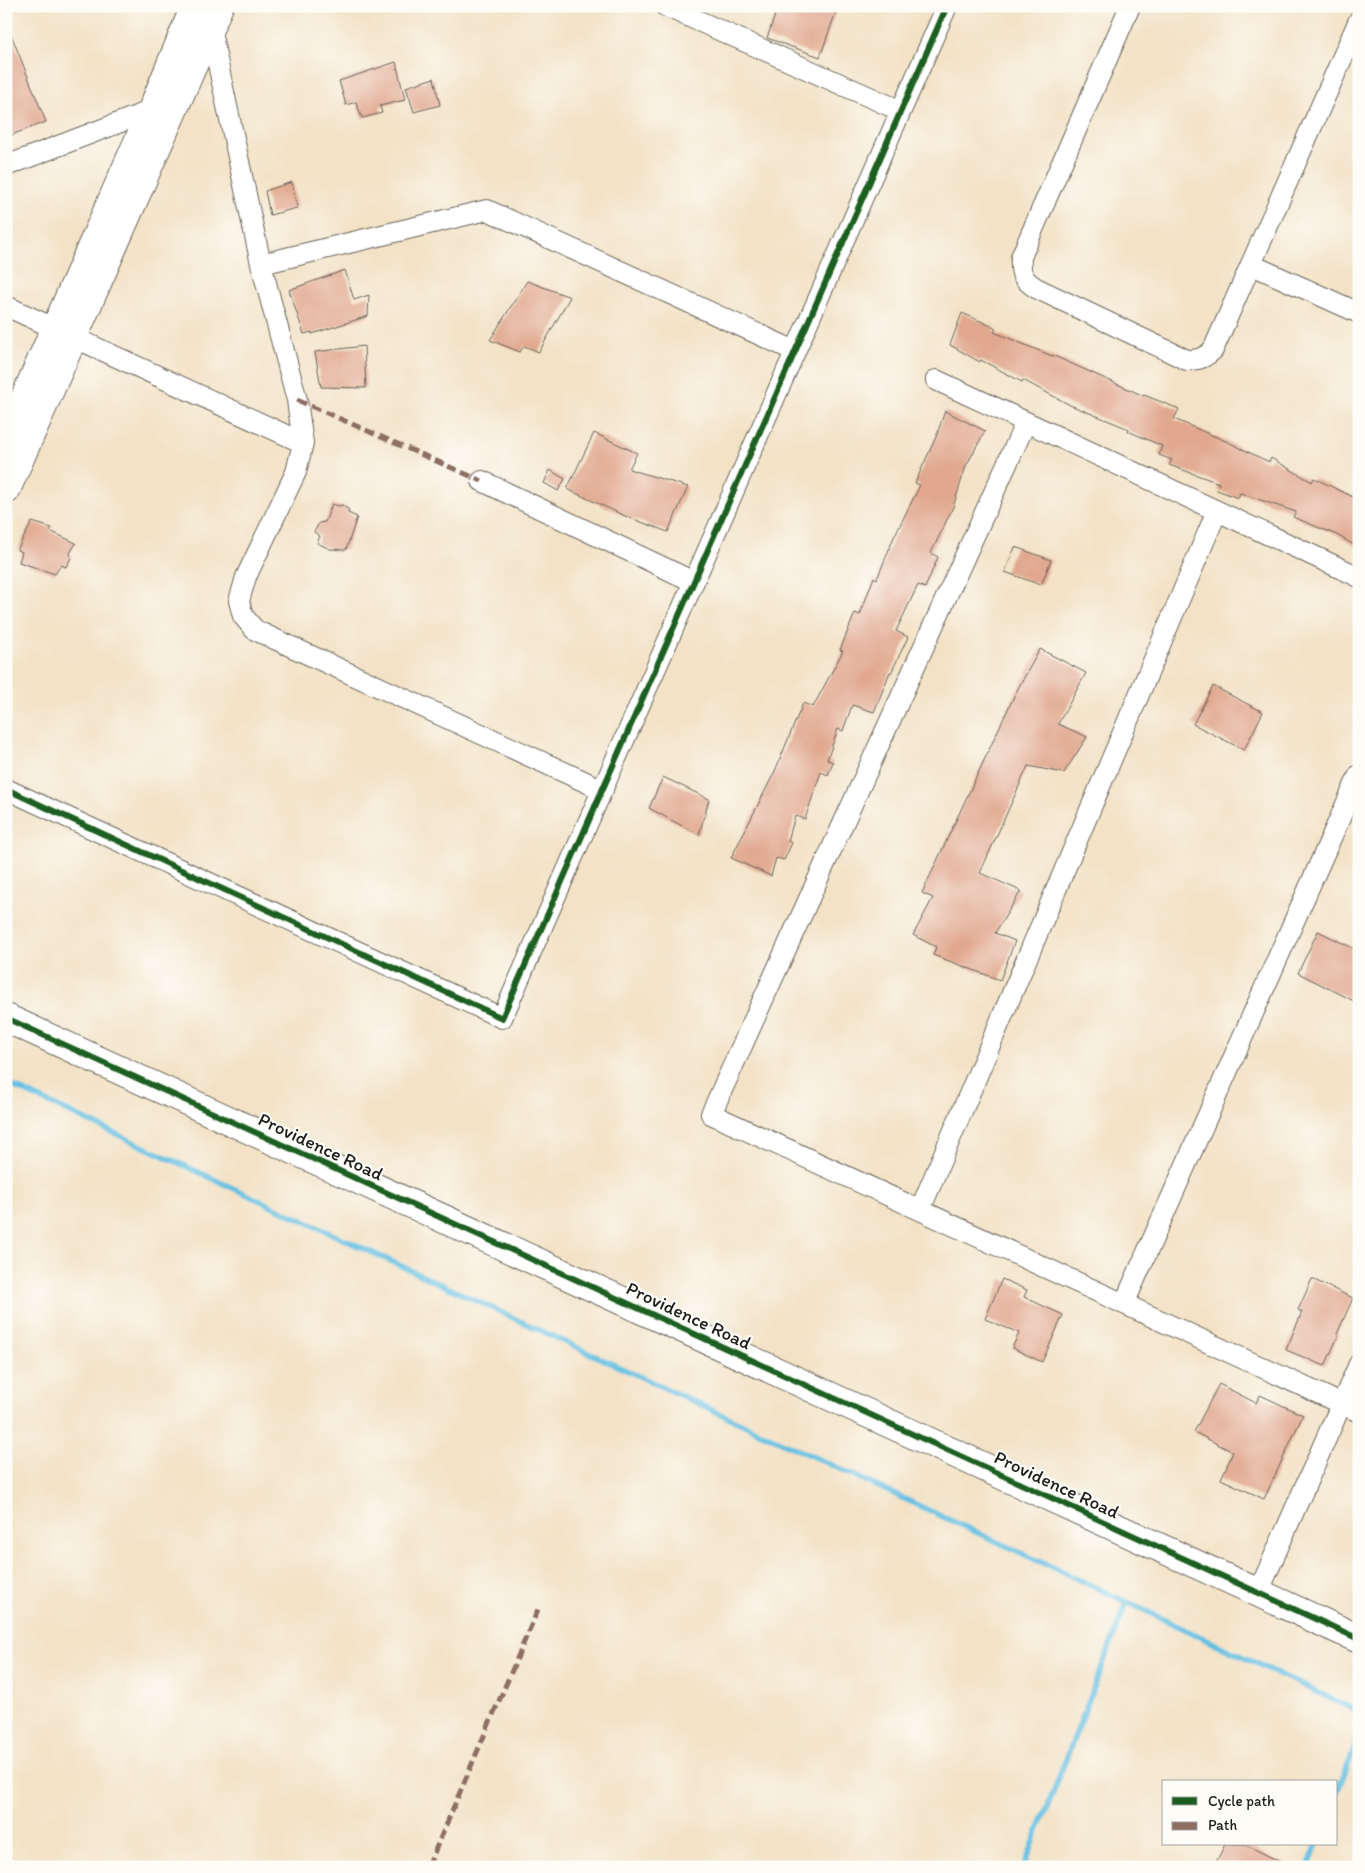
<svg xmlns="http://www.w3.org/2000/svg" width="1365" height="1873" font-family="Itim,sans-serif">
<rect width="100%" height="100%" fill="#fdfcf7"/>
<filter id="ink" filterUnits="userSpaceOnUse"><feTurbulence type="fractalNoise" baseFrequency=".02" numOctaves="2"/><feDisplacementMap in="SourceGraphic" scale="10" xChannelSelector="R" yChannelSelector="G"/><feConvolveMatrix kernelMatrix="1 2 1 2 8 2 1 2 1" color-interpolation-filters="sRGB"/></filter>
<filter id="wash" filterUnits="userSpaceOnUse"><feTurbulence type="fractalNoise" baseFrequency=".0096" numOctaves="4" result="noise"/><feDisplacementMap in="SourceGraphic" scale="20" xChannelSelector="R" yChannelSelector="G"/><feGaussianBlur stdDeviation="1.12" result="paint"/><feColorMatrix in="noise" values="0 0 0 0 0 0 0 0 0 0 0 0 0 0 0 0 0 1.4 0 .05"/><feComposite in="paint" operator="in"/></filter>
<g filter="url(#wash)">
<rect width="100%" height="100%" fill="#f3e2c6"/>
<g fill="none" stroke-linecap="round" stroke-linejoin="round">
<!-- stream -->
<path stroke="#65bfe2" stroke-width="5.5" d="M6,1083L1127,1602L1359,1712
M1336,1795L1359,1737
M1024,1867L1127,1602
M1308,1867L1317,1844"/>
</g>
<g id="blocks">
<!-- building -->
<path fill="#e1a88f" d="M778,6H838L820,57L767,38Z
M6,22L46,122L6,137Z
M396,62L405,100L380,106L382,113L362,118L356,102L346,105L339,81Z
M434,78L440,105L414,112L406,87Z
M292,182L297,208L270,215L265,191Z
M345,270L354,300L369,295L368,316L312,334V332L304,334L289,290Z
M527,281L570,297L539,352L524,346L520,352L490,340Z
M962,313L996,328L994,332L1052,356V355L1144,396V395L1179,409L1174,419L1228,442L1269,462L1271,458L1312,482L1314,478L1359,500V548L1337,535L1293,517L1296,512L1240,493L1238,498L1217,490L1219,483L1169,465L1172,460L1159,455L1162,446L1128,431L1129,429L1070,405L1023,380L1022,382L981,360L980,362L950,345Z
M364,346L366,388L321,387L315,352Z
M945,411L985,431L966,466L953,507L931,553L938,557L925,588L918,585L896,631L908,637L891,673L890,672L874,712L852,705L843,731L838,729L827,760L833,762L828,775L821,772L805,819L795,816L788,841L792,843L784,860L776,858L771,876L731,858L775,771L803,703L813,707L843,651L840,650L855,613L860,615L874,577L877,579L894,537L920,485L915,483L936,437Z
M594,433L637,453L629,469L688,487L668,532L625,516L567,489Z
M550,470L565,479L558,491L544,483Z
M332,504L339,506L342,505L349,510L348,513L357,517L346,550L330,549L317,543L320,536L314,532L319,523L325,522Z
M32,522L52,528L50,531L76,543L70,553L71,558L66,567L61,565L55,574L19,562L22,552L17,550Z
M1015,547L1051,560L1041,585L1005,572Z
M1040,649L1086,673L1058,724L1087,737L1064,773L1028,766L980,873L1021,891L995,933L1015,941L1000,980L933,955L936,947L913,935L933,898L922,893L1015,694Z
M1213,686L1263,712L1244,750L1193,724Z
M663,777L709,799L699,835L649,808Z
M1318,931L1359,951V991L1354,1001L1298,973Z
M1002,1279L1027,1290L1024,1297L1063,1315L1042,1362L1012,1348L1019,1333L985,1319Z
M1312,1279L1353,1298L1337,1334H1339L1325,1366L1286,1350L1302,1312L1298,1310Z
M1219,1384L1256,1403L1260,1395L1303,1415L1264,1499L1221,1479L1233,1452L1194,1432Z
M1225,1844H1244L1291,1867H1214Z"/>
</g>
</g>
<g filter="url(#ink)">
<use href="#blocks" fill-opacity="0" stroke="#676158" stroke-width="1"/>
<g fill="none" stroke-linecap="round" stroke-linejoin="round">
<!-- street casing -->
<g stroke="#676158" stroke-width="22">
<path id="street" d="M665,6L901,111
M1130,6L1021,257C1020,274 1022,279 1036,288L1187,360C1199,360 1204,358 1213,350L1359,20
M210,27L261,264L297,400L303,443L296,472L246,577L239,601L243,616L255,630L603,790
M6,166L152,110
M261,264L487,210L795,351
M1252,265L1359,313
M6,306L303,443
M936,380L1359,577
M1026,422L711,1114L1359,1412
M482,481L694,582
M6,789L502,1018L947,6
M920,1210L1217,511
M1124,1304L1359,775
M1258,1593L1359,1364"/>
</g>
<!-- secondary casing -->
<g stroke="#676158" stroke-width="30">
<path id="secondary" d="M6,440L152,110L195,6
M6,490L219,6
M6,1018L1359,1639"/>
</g>
<!-- street -->
<use href="#street" stroke="#fff" stroke-width="20"/>
<!-- secondary -->
<use href="#secondary" stroke="#fff" stroke-width="28"/>
<!-- quiet -->
<path stroke="#8d6e63" stroke-width="5" stroke-dasharray="10 5" stroke-linecap="butt" d="M297,400L482,481
M428,1867L539,1607"/>
<!-- cycleway casing -->
<g stroke="#fdfcf7" stroke-width="9">
<path id="cycleway" d="M6,789L502,1018L947,6
M6,1018L1359,1639"/>
</g>
<!-- cycleway -->
<use href="#cycleway" stroke="#1b5e20" stroke-width="6"/>
</g>
</g>
<g text-anchor="middle" stroke-width="4.5" stroke-linejoin="round" paint-order="stroke">
<!-- street labels -->
<g font-size="19" fill="#1c1c1c" stroke="#fdfcf7">
<text transform="translate(321 1146) rotate(25)" y="7">Providence Road</text>
<text transform="translate(689 1315) rotate(25)" y="7">Providence Road</text>
<text transform="translate(1057 1484) rotate(25)" y="7">Providence Road</text>
</g>
</g>
<!-- margin -->
<rect width="1365" height="1873" fill="none" stroke="#fdfcf7" stroke-width="25"/>
<!-- legend -->
<rect x="1162" y="1780" width="175" height="65" fill="#fdfcf7" stroke="#a3a29f"/>
<rect x="1172" y="1797" width="25" height="8" fill="#1b5e20" stroke="#a3a29f"/>
<text x="1208" y="1806" font-size="15" fill="#1c1c1c">Cycle path</text>
<rect x="1172" y="1822" width="25" height="8" fill="#8d6e63" stroke="#a3a29f"/>
<text x="1208" y="1830" font-size="15" fill="#1c1c1c">Path</text>
</svg>
